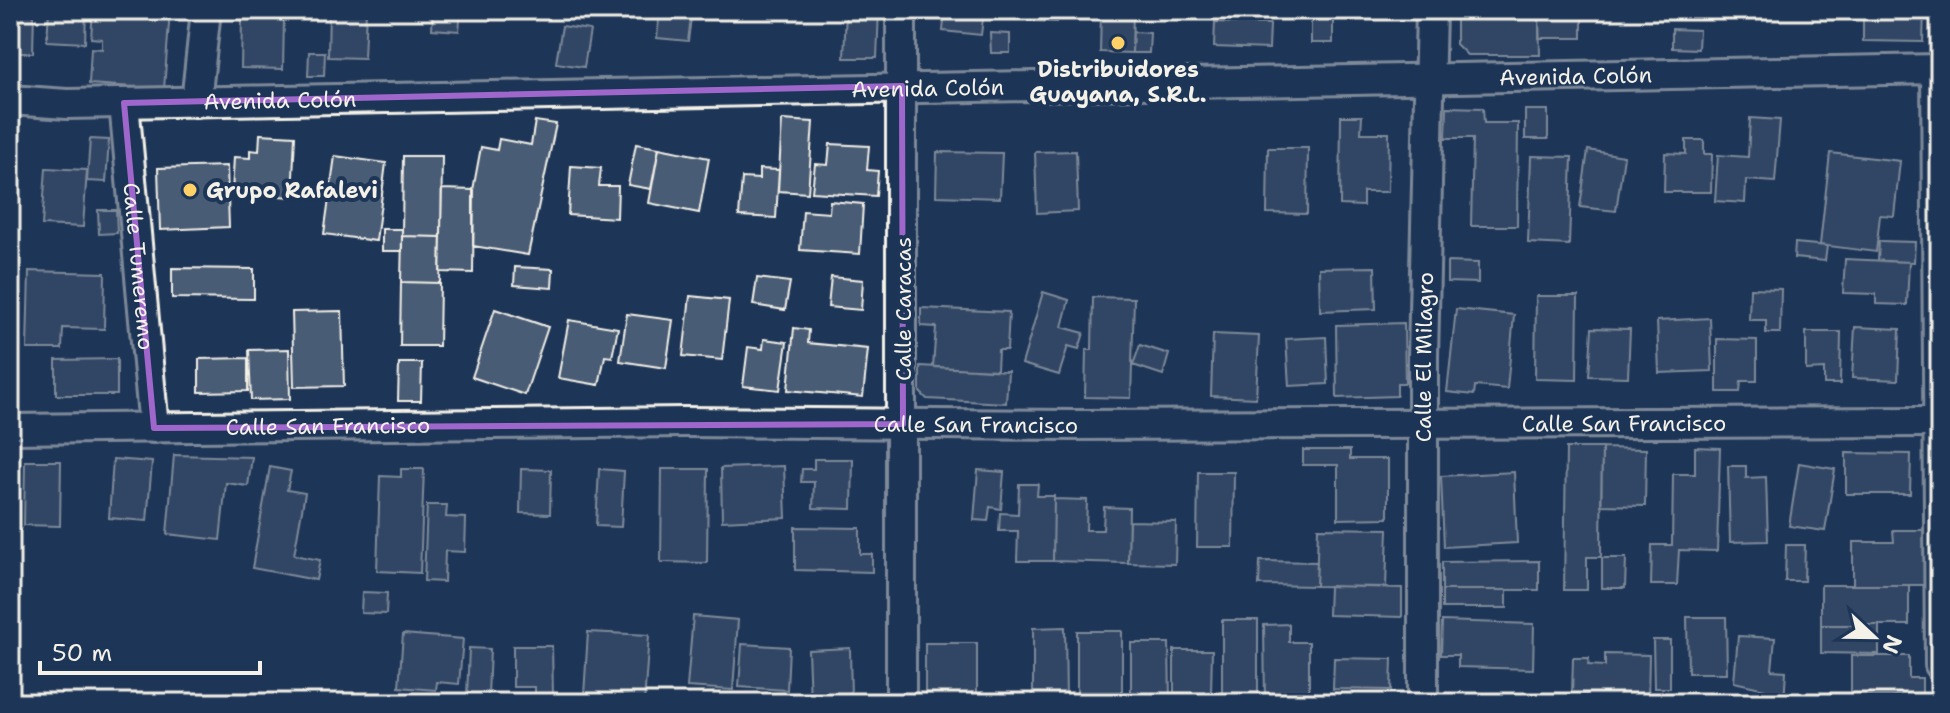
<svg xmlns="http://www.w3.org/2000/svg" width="1950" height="713" font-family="'Shantell Sans',sans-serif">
<rect width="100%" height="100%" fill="#1d3557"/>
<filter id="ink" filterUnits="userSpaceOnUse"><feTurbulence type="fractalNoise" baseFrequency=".0125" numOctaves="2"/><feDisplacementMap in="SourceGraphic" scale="16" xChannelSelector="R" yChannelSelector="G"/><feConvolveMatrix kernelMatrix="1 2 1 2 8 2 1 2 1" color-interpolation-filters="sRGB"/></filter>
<g filter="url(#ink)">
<!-- building -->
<path fill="#485b74" stroke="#f4f1e8" stroke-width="2" d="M12,10H34L33,53H12Z
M49,10H86L85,43L47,41Z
M93,10H170L164,89L89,84L91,48L102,49V39L91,38Z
M329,10H366L364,58L328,57Z
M433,10L461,11L459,31L432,29Z
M660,10H692L688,41L657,38Z
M846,10H879L877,58H844Z
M945,10H984L981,35L943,31Z
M1035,10H1058L1057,22L1034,21Z
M1101,10H1133L1132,53L1100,52Z
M1311,10H1333V43H1311Z
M1456,10H1539L1540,55H1467L1456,44Z
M1539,10H1582V38H1539Z
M1881,10H1924L1923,42L1863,41V14L1881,15Z
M242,18L284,19L283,69L241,68Z
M1215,22L1270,24L1269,49L1214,47Z
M562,26L590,30L584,67L556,63Z
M1672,29L1699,30L1698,49L1672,48Z
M1133,32L1150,33L1149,53H1132Z
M990,33L1010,34V53H991Z
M309,52H325L324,76H308Z
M1447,107L1483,108L1484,123H1518L1517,226H1471L1473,138H1446Z
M1525,110H1548V139H1525Z
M1341,116H1362L1361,133H1389L1388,192H1363V206L1340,205Z
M1750,118L1780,120L1775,182L1746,180L1745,203L1715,201L1718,155L1748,157Z
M782,120L813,122L808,193L778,191Z
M535,121L556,124L528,255L473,246V190L481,147L497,150L499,139L531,145Z
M260,134L295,136L292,197L232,193L234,157L250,158V150L259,151Z
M90,139L109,140L106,182L87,181Z
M1686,140H1704V154H1712L1711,192H1664L1665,153L1686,154Z
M636,144L659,148L651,189L628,185Z
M830,144L869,146L867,170L878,171L876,196L812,192L815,164L828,165Z
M659,148L709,158L699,213L649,203Z
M1268,148H1308L1307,214L1267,213Z
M1588,150L1624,156L1616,211L1580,207Z
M10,151H20L18,216L10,215Z
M1076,151L1078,211L1037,213L1035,152Z
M937,152L1002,153L1000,198L936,196Z
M1830,153L1900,161L1894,216L1880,215L1876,252L1820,245Z
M335,156L386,163L376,241L324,234Z
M403,156H442L441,237L402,236Z
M1531,156L1572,157L1569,245L1528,243Z
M227,166L229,227L160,230L158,168Z
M571,166L601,168L599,186H618L617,218L568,215Z
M46,168L87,170L83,227L42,225Z
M759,169L779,170L776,218L739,216L742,178L759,179Z
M442,189L474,190L473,273L440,272Z
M830,201L863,204L860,254L800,250L803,211L829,213Z
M98,210H116L117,233L99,234Z
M382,229H402V251H382Z
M402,236L441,237L440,283L401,282Z
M1879,241L1915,242L1914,262L1878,261Z
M1795,243L1827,246L1825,261L1794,258Z
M1845,259L1909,262L1907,305L1876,304V294L1843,293Z
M1447,262L1478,263V283L1447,282Z
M515,267L553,269L552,288L514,285Z
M1375,267L1376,309L1320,311L1319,268Z
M172,268L254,269V299L172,298Z
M29,271L105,273L104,329L63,328L62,349H27Z
M831,277L863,280L861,310L828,307Z
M757,278L790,282L785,310L753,305Z
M401,282L440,283L439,346H400Z
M1750,288L1781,289L1780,333H1766V320H1749Z
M1043,292L1069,300L1062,327L1084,333L1079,349L1068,346L1059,375L1022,364Z
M690,296L729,300L722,360L683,356Z
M1536,296H1578L1577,380L1535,379Z
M1093,297L1134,298L1131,398L1085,397L1086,350H1092Z
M921,308L1009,312L1007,350H998L997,370L933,367L936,327L921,326Z
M495,309L548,327L525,395L472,377Z
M1456,309L1514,315L1507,389L1475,386L1474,395L1447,392Z
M342,311L344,386L294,387L292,312Z
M627,314L673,320L666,368L620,361Z
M1710,318L1712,371L1659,373L1657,321Z
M569,320L618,328L612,357L605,356L599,385L558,378Z
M1404,323L1405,383H1397V396L1337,398L1336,325Z
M1855,327L1900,329L1898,380L1852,378Z
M794,328L809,330L808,343L868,349L863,397L788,390Z
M1592,328L1630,329L1628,377L1589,376Z
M1806,332H1841L1840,384H1824V369L1806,370Z
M1213,334L1259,336L1256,398L1211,396Z
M1326,337L1328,384L1289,386L1286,339Z
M764,339L787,342L780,390L743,386L748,347L763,349Z
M1717,339L1757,340V381H1741L1740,392H1717Z
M1140,345L1169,354L1163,375L1133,365Z
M289,349L290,399L251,400L249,350Z
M248,358V391L199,392V359Z
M117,359V395H56V360Z
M399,363H422L421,401H398Z
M920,366L1008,371L1006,403L927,399L920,392Z
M1695,447L1720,448L1717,551L1679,550L1677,585H1651L1652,545H1672L1673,474H1695Z
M1566,448H1602L1601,557H1587V590H1564Z
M1602,448L1646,449L1645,506L1601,505Z
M1303,450H1350V459H1388V518L1338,519V465H1303Z
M1846,453L1911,454L1910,494H1846Z
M174,455L252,457L248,486L226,483L220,540L167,534Z
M113,459L152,462L147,521L109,518Z
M814,459H853L852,509L813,508L814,482H801L802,469H814Z
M25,461H61L60,526L24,525Z
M1799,463L1835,469L1825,531L1789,526Z
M784,466L786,518L722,521L721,468Z
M1728,466H1746V478L1766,477L1768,541L1730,542Z
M270,467L291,471L287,490L305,493L294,555L320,560L316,580L252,568Z
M401,469H424L420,573L377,571L380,476L401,477Z
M521,469L551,470L550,514L520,513Z
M599,469L624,471L621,527L596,526Z
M662,469H708L707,563L661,562Z
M978,470L1004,472L1001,509L990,507L988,521L974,520Z
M1198,472H1234L1233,547H1197Z
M1514,472L1517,543L1444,547L1441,476Z
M1019,484H1038L1037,496H1054L1053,561H1017L1018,531H999L1000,513L1018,514Z
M1054,499L1087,500L1086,530H1103L1104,507L1129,508L1128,563L1053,561Z
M427,505H447L446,517L466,518L465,552L445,551L444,582L424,581Z
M1129,521L1176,522L1175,564L1128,563Z
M795,527L860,528V554H872V572L795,570Z
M1318,528L1388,529L1386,587L1316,586Z
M1893,530H1924V585H1853V542H1894Z
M1786,545H1805L1804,581H1785Z
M1602,558H1626L1625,588H1602Z
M1260,561L1317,562L1316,586L1259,585Z
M1539,561V590H1442V562Z
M1821,585H1909V625H1821Z
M1329,586L1402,588V617L1328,615Z
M1442,590H1507V608H1442Z
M362,592L387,593L386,614L361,613Z
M693,616L738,620L733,690L687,687Z
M1687,617H1726L1727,673H1688Z
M1222,620H1258V703H1243V698H1222Z
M1442,621L1534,624L1533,669L1458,667V655H1441Z
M1289,624V642H1309V703H1265L1264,625Z
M1821,625H1879V654L1821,653Z
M1065,627L1066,703H1033V628Z
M1077,631H1122V692H1077Z
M588,632L649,635L644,703H628V697L584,695Z
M403,634L463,639L459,684L437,682L436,690L399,687Z
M1738,636L1775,638L1772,670L1786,671L1784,703H1764L1765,689L1734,682Z
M1653,640H1670V688H1654Z
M925,643H977V698L925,699Z
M1131,643H1169L1170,703H1131Z
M742,644L789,647L787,690L739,687Z
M513,646H552L553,695H535V687H513Z
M469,648L490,649L488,696H467Z
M850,648L851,699L810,701L808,650Z
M1174,650H1212L1211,693H1174Z
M1605,654L1649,655L1648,703H1587V695H1572L1573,658H1589L1588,665L1605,666Z
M1851,656H1909V678H1922V696H1851Z
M1334,658L1392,659L1391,690L1333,689Z"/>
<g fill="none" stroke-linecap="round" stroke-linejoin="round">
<!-- minor casing -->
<g stroke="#f4f1e8" stroke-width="34">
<g id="minor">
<path d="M901,10V703"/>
<path d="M1936,69L1940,665"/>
<path id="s1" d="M10,100L67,104L1940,69"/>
<path d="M196,102L206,10"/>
<path id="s2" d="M124,103L154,428"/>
<path id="s3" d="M10,429L685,422L1072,425L1940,422"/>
<path id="s4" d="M1423,703V356L1431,10"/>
</g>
</g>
<!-- minor -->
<use href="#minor" stroke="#1d3557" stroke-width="28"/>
</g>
</g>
<!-- marked area -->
<path d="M0 0H1950V713H0ZM902,86L903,424L154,428L124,103Z" fill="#1d3557" fill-opacity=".55" fill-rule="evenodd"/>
<path fill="none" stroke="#9f67cb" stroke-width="6" stroke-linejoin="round" d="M902,86L903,424L154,428L124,103Z"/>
<!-- markers -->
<g fill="#ffd166" stroke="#1d3557" stroke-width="3">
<circle cx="1118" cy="43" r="8"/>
<circle cx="190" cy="190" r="8"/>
</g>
<g text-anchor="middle" stroke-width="8" stroke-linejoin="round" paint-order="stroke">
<!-- poi labels -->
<g font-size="22" font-weight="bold" fill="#f4f1e8" stroke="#1d3557">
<text x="1118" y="77">Distribuidores<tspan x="1118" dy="25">Guayana, S.R.L.</tspan></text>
<text x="206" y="198" text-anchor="start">Grupo Rafalevi</text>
</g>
<!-- street labels -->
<g font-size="22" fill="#f4f1e8" stroke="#1d3557">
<text dy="8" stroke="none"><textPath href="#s1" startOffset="1566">Avenida Colón</textPath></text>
<text dy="8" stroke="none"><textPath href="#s1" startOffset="918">Avenida Colón</textPath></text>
<text dy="8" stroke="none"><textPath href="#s1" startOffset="270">Avenida Colón</textPath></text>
<text dy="8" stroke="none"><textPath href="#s2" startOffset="164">Calle Tumeremo</textPath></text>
<text transform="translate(903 309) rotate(-90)" y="8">Calle Caracas</text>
<text dy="8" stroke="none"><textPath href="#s4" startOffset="346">Calle El Milagro</textPath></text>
<text dy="8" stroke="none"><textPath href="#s3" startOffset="1614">Calle San Francisco</textPath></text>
<text dy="8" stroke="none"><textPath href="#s3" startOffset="966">Calle San Francisco</textPath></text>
<text dy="8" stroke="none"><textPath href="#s3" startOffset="318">Calle San Francisco</textPath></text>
</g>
</g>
<!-- margin -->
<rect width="1950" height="713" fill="none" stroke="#1d3557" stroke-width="40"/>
<rect x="20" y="20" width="1910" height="673" fill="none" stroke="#f4f1e8" stroke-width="3" filter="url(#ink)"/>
<!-- north arrow -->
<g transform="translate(1874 637) rotate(112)" stroke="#1d3557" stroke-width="6" paint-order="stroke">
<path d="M0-6L14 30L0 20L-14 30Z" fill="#f4f1e8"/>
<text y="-12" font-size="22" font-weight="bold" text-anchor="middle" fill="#f4f1e8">N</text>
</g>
<!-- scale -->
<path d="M40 661v12h220v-12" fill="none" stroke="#f4f1e8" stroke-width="4"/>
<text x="52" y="661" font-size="24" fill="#f4f1e8" stroke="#1d3557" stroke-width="6" paint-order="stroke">50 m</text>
</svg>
